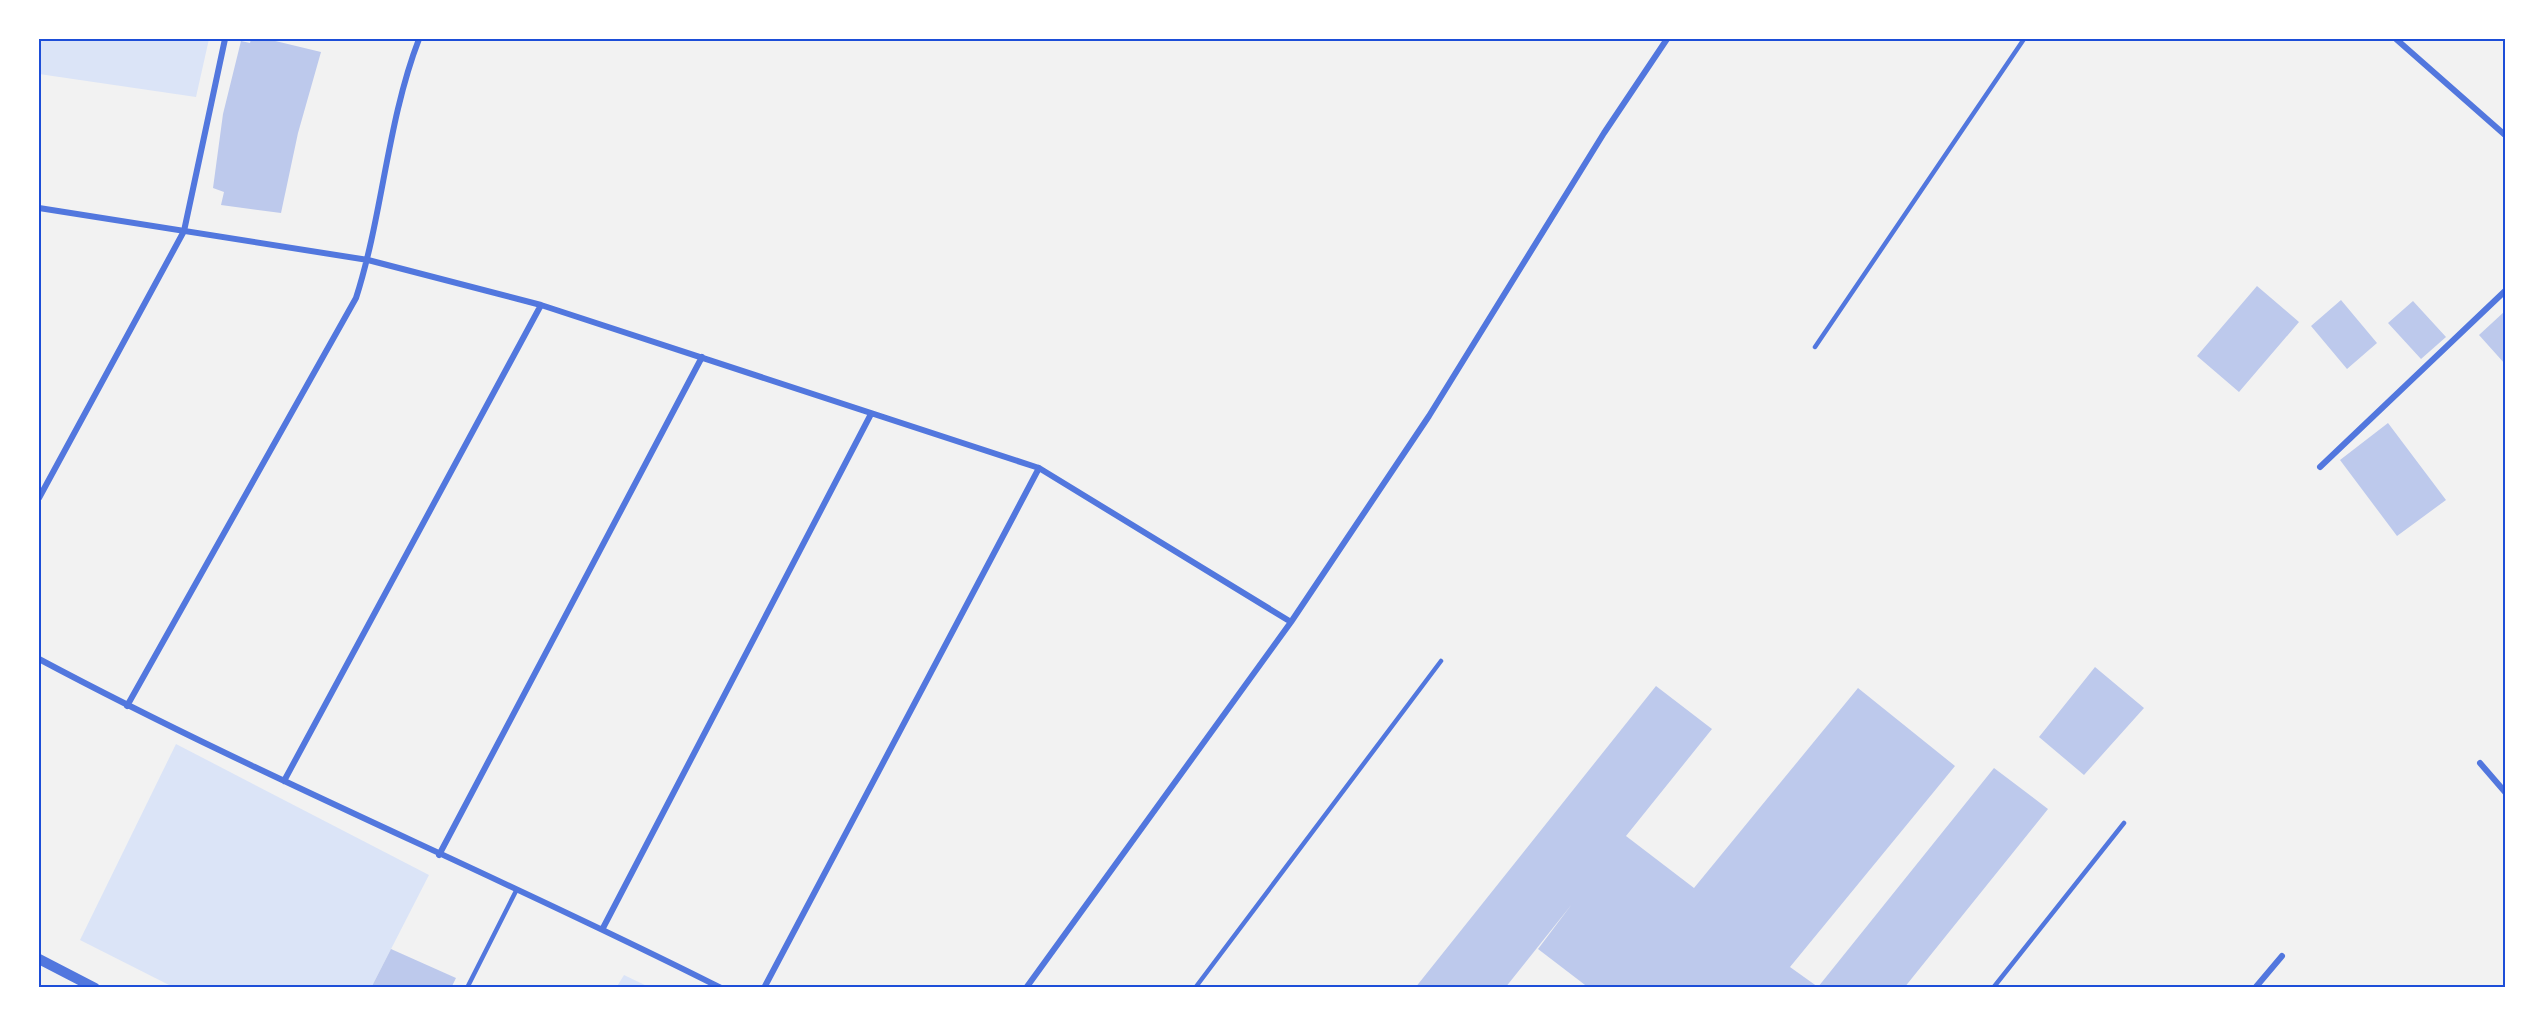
<svg xmlns="http://www.w3.org/2000/svg" width="2544" height="1027" font-family="'PT Sans Narrow',sans-serif">
<rect width="100%" height="100%" fill="#f2f2f2"/>
<!-- green -->
<path fill="#dbe4f7" d="M39,39H209L196,97L39,74Z
M176,744L429,875L371,988H175L80,940Z
M624,975L651,988H616Z"/>
<!-- building -->
<path fill="#bdc9ec" d="M251,39H267L321,52L298,133L281,213L221,205L224,192L213,188L223,114L241,41L250,43Z
M2257,286L2299,322L2239,392L2197,356Z
M2341,300L2377,343L2347,369L2311,326Z
M2413,301L2446,337L2421,359L2388,323Z
M2505,311V364L2479,335Z
M2388,423L2446,500L2397,536L2340,460Z
M2095,667L2144,708L2084,775L2039,737Z
M1656,686L1712,729L1626,836L1694,888L1858,688L1955,766L1790,967L1818,987L1994,768L2048,809L1904,988H1589L1538,949L1572,904L1505,988H1415Z
M391,949L456,978L451,988H371Z"/>
<g fill="none" stroke-linecap="round" stroke-linejoin="round">
<!-- service -->
<path stroke="#5277de" stroke-width="4.5" d="M1815,347L2024,39
M467,988L516,891
M1195,988L1441,661
M1993,988L2124,823"/>
<!-- minor -->
<path stroke="#5277de" stroke-width="6" d="M2396,39L2505,135
M39,208L368,260L541,305L1039,468L1291,622
M2320,467L2505,291
M39,498L184,231L225,39
M39,659C262,778 496,874 721,988
M127,706L356,298C383,214 387,122 419,39
M2480,763L2505,792
M284,781L541,305
M439,855L702,357
M603,928L871,414
M764,988L1039,468
M1026,988L1291,622L1429,416L1604,133L1667,39
M2255,988L2282,956"/>
<!-- tertiary -->
<path stroke="#5277de" stroke-width="10" d="M39,959L95,988"/>
</g>
<!-- border -->
<rect width="2544" height="1027" fill="none" stroke="#ffffff" stroke-width="81"/>
<rect x="40" y="40" width="2464" height="946" fill="none" stroke="#1d4ed8" stroke-width="2"/>
</svg>
